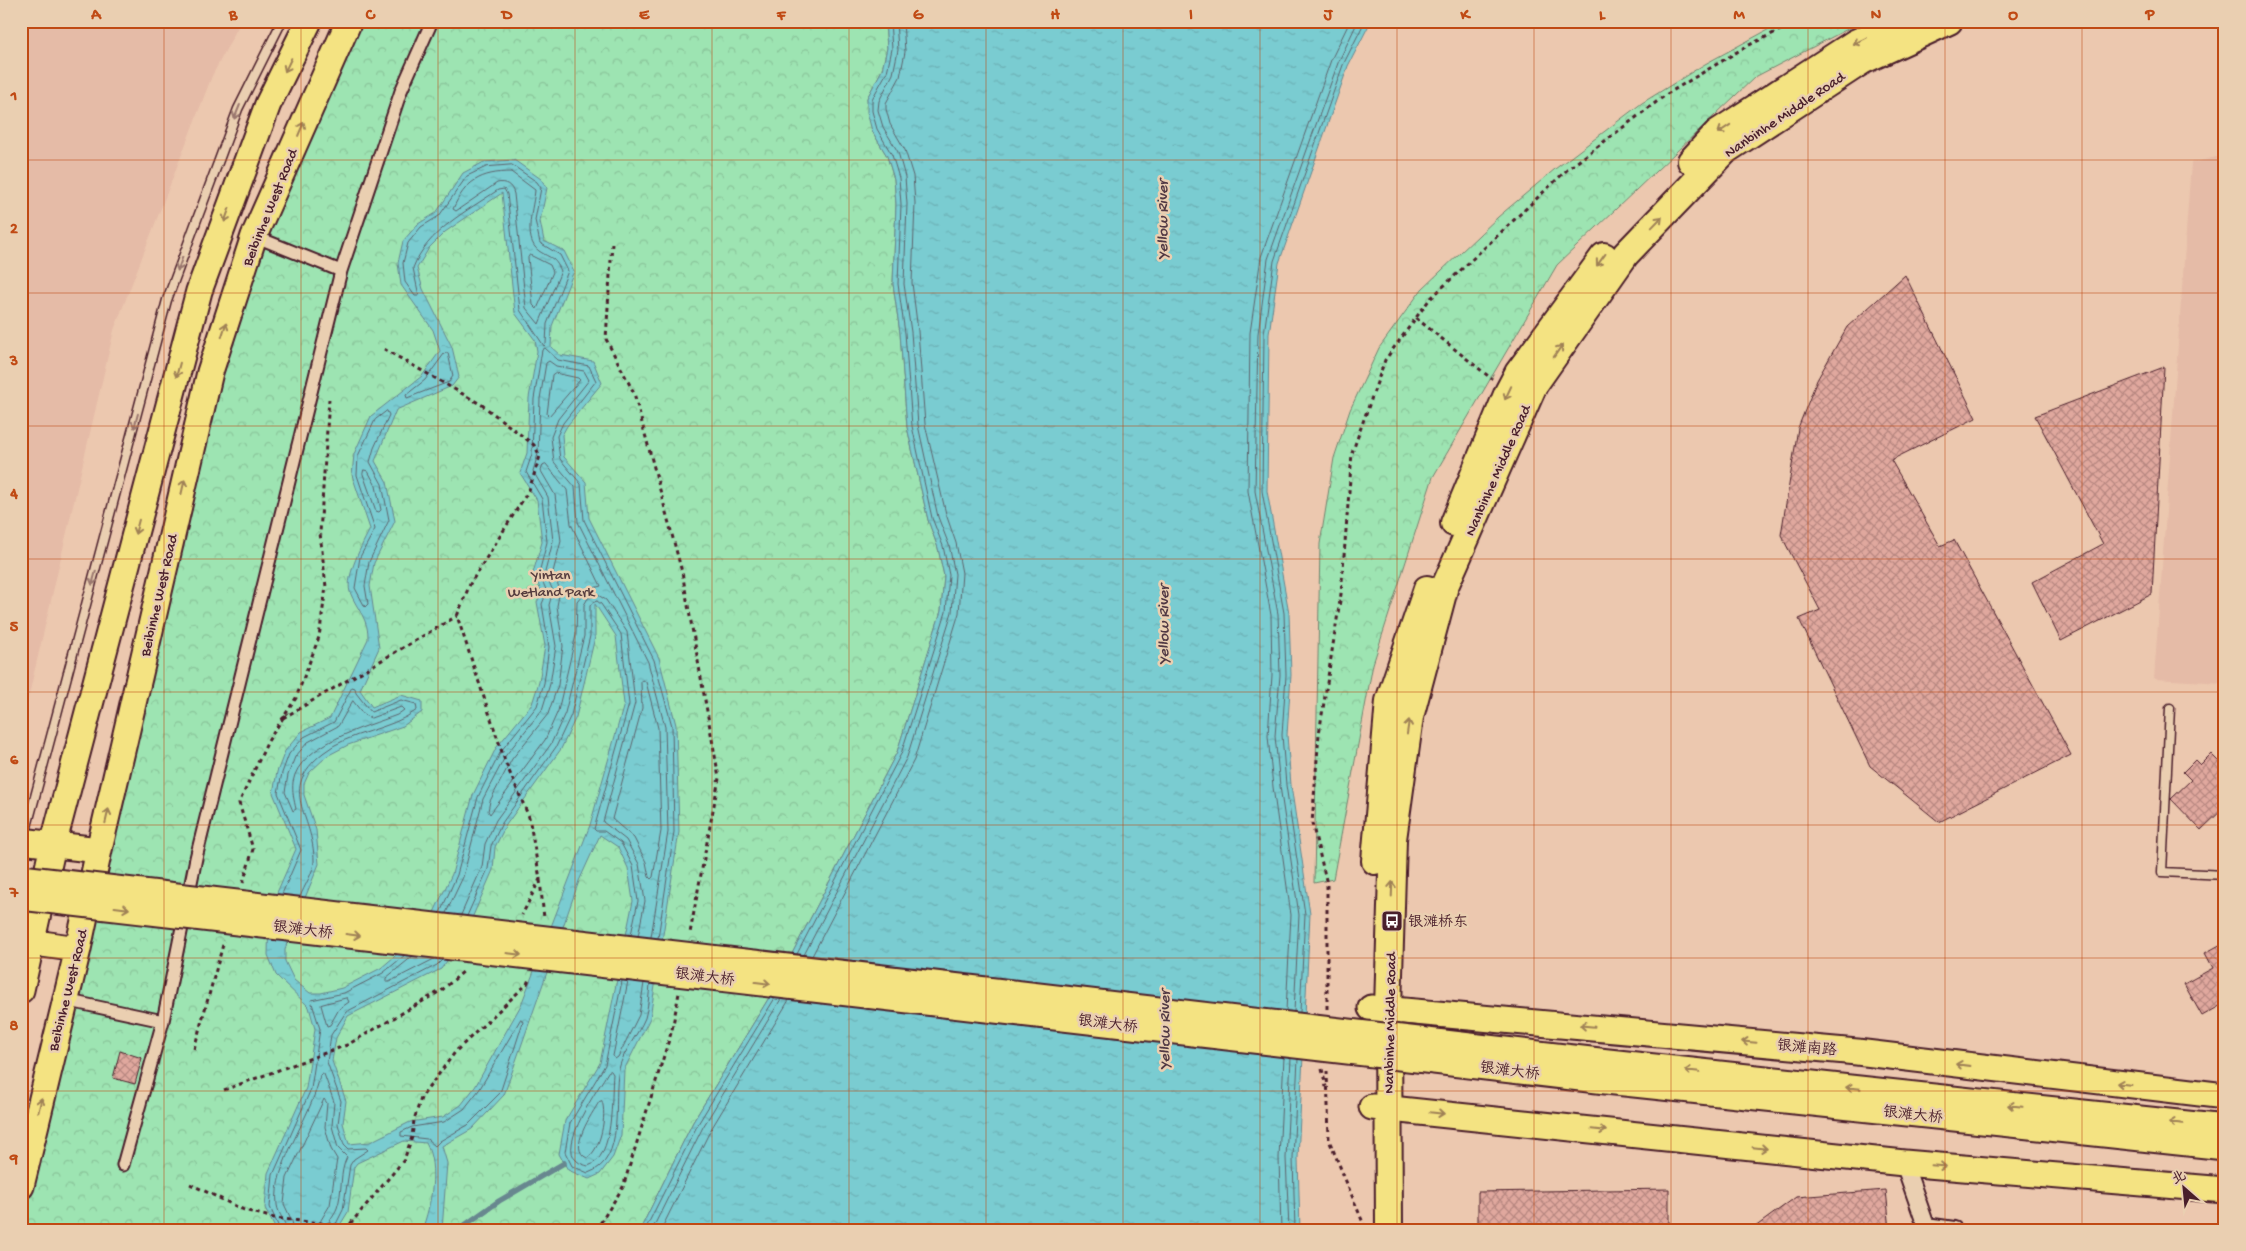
<svg xmlns="http://www.w3.org/2000/svg" width="2246" height="1251" font-family="'Gochi Hand','LXGW WenKai TC',sans-serif">
<defs>
<pattern id="park-crowns" width="20" height="18" patternUnits="userSpaceOnUse" patternTransform="scale(1.25)"><rect width="20" height="18" fill="#9de4b2"/><path d="M2 6a3 3 0 1 1 6 0M12 15a3 3 0 1 1 6 0" fill="none" stroke="#89c399"/></pattern>
<pattern id="water-ripples" width="26" height="14" patternUnits="userSpaceOnUse" patternTransform="scale(1.25)"><rect width="26" height="14" fill="#7accd1"/><path d="M2 4q2-2 4 0t4 0M15 11q2-2 4 0t4 0" fill="none" stroke="#6bafb4"/></pattern>
<pattern id="building-cross-hatch" width="8" height="8" patternUnits="userSpaceOnUse" patternTransform="scale(1.25)"><rect width="8" height="8" fill="#e0a89e"/><path d="M0 0l8 8M0 8l8-8" fill="none" stroke="#b88881"/></pattern>
</defs>
<rect width="100%" height="100%" fill="#ecc8af"/>
<filter id="ink" filterUnits="userSpaceOnUse"><feTurbulence type="fractalNoise" baseFrequency=".02" numOctaves="2"/><feDisplacementMap in="SourceGraphic" scale="10" xChannelSelector="R" yChannelSelector="G"/><feConvolveMatrix kernelMatrix="1 2 1 2 8 2 1 2 1" color-interpolation-filters="sRGB"/></filter>
<g filter="url(#ink)">
<!-- built -->
<path fill="#e5bba7" d="M21,21H241L212,76L114,330L21,729Z
M2225,155V683L2154,679L2191,163Z"/>
<!-- park -->
<path fill="url(#park-crowns)" stroke="#74826e" d="M349,21H885L887,48L882,70L867,98L872,131L887,156L894,179L896,204L893,284L900,333L907,427L928,520L938,548L944,576L941,611L897,752L770,996L693,1122L640,1230H21V1186L210,372Z
M1784,21H1863L1755,77L1557,265L1433,477L1373,664L1333,879L1314,883L1320,544L1334,458L1350,410L1379,348L1422,289L1498,217L1555,169L1642,103L1705,64Z"/>
<!-- water -->
<path fill="url(#water-ripples)" stroke="#67878f" fill-rule="evenodd" d="M885,21H1371L1348,66L1279,263L1269,334L1267,491L1289,613L1291,675L1287,735L1291,785L1310,914L1298,1158L1300,1230H640L693,1122L770,996L897,752L941,611L944,576L938,548L928,520L907,427L900,333L893,284L896,204L894,179L887,156L872,131L867,112V98L882,70L887,48Z
M514,160L541,179L547,188L540,221L544,241L564,251L574,271L552,326L551,347L560,355L593,361L602,383L567,426L562,435L564,457L586,482L589,518L659,658L676,725L679,832L650,1018L624,1070L621,1135L613,1157L600,1174L589,1179L568,1170L559,1154L565,1121L600,1063L633,901L628,868L618,847L600,835L579,881L504,1095L472,1129L442,1146L447,1163L442,1230H422C431,1205 439,1168 426,1143L404,1141L357,1163L354,1167L348,1212L337,1230H276L265,1208L268,1173L306,1088L315,1029L309,1007L276,975L268,955L269,911L296,849L273,793L277,772L285,751L301,732L330,718L368,639C369,619 357,610 350,592C345,576 363,543 370,529L352,475L354,454L371,416L422,376L440,351L433,330L401,285L398,263L403,241L418,224L436,213L463,173L484,162ZM502,193L515,313L535,340L537,351L529,398L527,453L520,473L537,500L542,542L533,573L542,593L537,602L545,646L539,682L532,704L496,748L473,795L452,874L429,923L422,933L381,968L342,988L321,993H310L294,980L285,961V950L288,939L319,864L316,830L304,795V784L309,773L327,756L348,745L403,726L422,712V701L401,695L372,707L360,690L379,648L370,586L374,563L395,521L387,482L375,461L396,410L452,386L459,377L452,347L423,289L417,268L429,248L445,232ZM595,604L616,636L624,704L590,825L521,1005L475,1087L461,1105L443,1117L410,1122L370,1142L349,1144L343,1123L346,1101L332,1061L336,1038L348,1016L441,969L462,941L493,870L495,847L506,825L561,749L576,717L595,637Z"/>
<g fill="none" stroke-linecap="round" stroke-linejoin="round">
<!-- shore -->
<path stroke="#5d646d" stroke-width="1" d="M512,165L537,182L541,188L535,220L540,243L560,255L568,271L547,324L546,344L544,346L520,310L507,194L504,189L498,190C467,211 427,231 413,268L419,296H415L405,282L403,263L408,243L421,227L439,216L467,176L486,167Z
M511,172L535,190C534,205 522,239 539,251C551,259 554,256 561,271L539,324L526,308L514,194C512,185 505,181 497,183L456,211L453,209C465,181 481,172 511,172Z
M530,255L550,265L553,272L537,309L533,305L528,258Z
M448,353L453,376L449,382L407,398L406,395L425,380L444,354Z
M555,373L578,378L580,380L549,416L547,414L552,375Z
M387,411L389,415L374,448L370,462L382,484L389,520L369,562L365,586L368,604L365,607L355,588L360,557L375,529L357,475L358,456L375,420Z
M546,464L567,490L571,524L601,586L586,590L577,601L576,635L558,711L545,740L490,814L488,811L490,801L512,759L548,714L558,685L563,646L557,606L560,590L553,572L561,541L555,495L541,471L543,465Z
M364,470L368,471L376,486L381,510L379,512L376,511L363,474Z
M643,680L646,682L658,728L661,831L653,877L651,879L649,877L646,862L634,838L612,819L642,708L641,683Z
M353,701L364,715L371,718L401,707L404,710L397,715C366,727 299,744 293,782C292,792 294,800 296,809L293,811L285,792L288,775L295,757L308,742L338,726Z
M282,894L301,850L278,793L282,773L289,754L304,737L334,722L352,687L355,688L356,693L371,712L401,700L416,704L417,710C389,731 350,731 323,753C276,791 314,813 314,861C314,872 304,886 300,897
M440,913L457,875L478,797L501,751L537,706L544,683L549,647L542,604L547,592L539,573L547,542L542,499L526,472L532,454L534,399L542,350L545,348L558,360L589,366L596,381L563,423L557,436L560,459L581,484L584,520L654,660L672,726L674,832L658,938
M446,913L463,877L483,799L506,755L542,710L550,684L556,646L549,605L553,591L545,572L553,541L548,497L533,471L538,454L540,399L546,363L549,361L556,366L584,371L589,380L558,419L551,437L554,462L575,487L578,522L648,662L665,727L668,832L651,937
M461,915L482,867L485,844L496,820L551,744L565,713L584,636V605L588,598L598,595L606,600L627,632L635,703L603,822L626,840L639,864L645,901L638,936
M467,916L488,869L491,846L502,823L556,747L571,715L590,636V606L592,603L597,601L601,604L621,634L629,704L594,829L596,831H604L621,843L633,866L638,901L631,935
M797,954L901,754L946,612L949,575L943,546L932,518L912,426L905,333L898,284L901,204L899,178L892,155L877,129L872,111V99L887,72L892,49L890,21
M804,955L907,757L952,612L955,574L949,545L938,517L918,425L911,332L904,284L907,204L905,177L898,152L883,127L878,110L879,101L893,74L898,50L896,21
M413,956L386,978V982H389L434,959
M812,956L914,760L959,613L962,573L956,543L946,514L925,424L918,331L912,283L915,203L913,176L905,150L890,124L886,109V103L900,77L905,52L903,21
M622,981L605,1065L570,1123L565,1152L572,1166L588,1173C627,1160 612,1100 619,1069C623,1051 638,1035 645,1018C648,1008 649,995 650,984
M628,981L613,1056L615,1059L618,1057L639,1015L644,983
M347,998L349,1002L339,1009L330,1025L327,1026L321,1005Z
M1286,1011L1291,915L1273,787L1268,736L1272,675L1271,615L1248,491L1250,333L1261,257L1331,60L1350,21
M1294,1012L1299,915L1280,786L1275,736L1280,675L1278,614L1255,491L1258,334L1268,259L1338,63L1358,21
M1300,1012L1305,914L1286,785L1282,735L1286,675L1284,613L1262,491L1264,334L1274,261L1343,65L1365,21
M521,1019L523,1022L500,1093L468,1125L440,1141L435,1146L427,1139L401,1136V1132L412,1127L444,1122L464,1109L479,1090Z
M611,1071L613,1074C611,1096 615,1158 588,1166C585,1165 580,1164 577,1161C557,1146 599,1088 608,1072Z
M602,1101C607,1115 601,1150 587,1158C567,1149 592,1114 599,1102Z
M280,1230L270,1207L273,1175L311,1089L320,1029L311,1000L344,993L383,973L405,955
M286,1230C286,1221 278,1214 277,1205C272,1164 313,1116 320,1075L322,1073L324,1074L334,1102L332,1126L338,1148L347,1157C339,1173 343,1192 337,1208C334,1216 327,1221 327,1230
M294,1230L292,1221L284,1204L287,1178L324,1099L327,1103L325,1127L331,1149L337,1159L330,1205L321,1220L319,1230
M333,1230L343,1210L350,1165L354,1159L368,1150L366,1148L348,1149L344,1145L338,1124L341,1101L327,1062L331,1035L346,1012L437,965L442,960
M645,1230L698,1124L775,998
M652,1230L703,1127L781,999
M661,1230L710,1131L789,1000
M1281,1230L1279,1158L1284,1057
M1289,1230L1286,1158L1291,1058
M1295,1230L1293,1158L1298,1059"/>
<!-- stream -->
<path stroke="#67878f" stroke-width="5.5" d="M458,1230L499,1201L564,1163"/>
</g>
<!-- building -->
<path fill="url(#building-cross-hatch)" stroke="#4a1f2b" d="M1905,275L1976,418L1891,460L1940,546L1954,540L2071,755L1939,822L1870,766L1799,619L1820,610L1781,535L1798,428L1817,380L1847,327Z
M2164,367L2152,594L2061,641L2032,582L2103,544L2035,416Z
M2211,754L2225,768V807L2201,830L2171,799L2191,780L2183,772L2195,760L2200,765Z
M2225,942V1003L2202,1016L2184,984L2213,968L2205,953Z
M120,1051L142,1058L135,1084L113,1078Z
M1669,1189V1230H1478V1192Z
M1886,1190L1890,1230H1751L1796,1197Z"/>
<g fill="none" stroke-linecap="round" stroke-linejoin="round">
<!-- service casing -->
<g stroke="#4a1f2b" stroke-width="11">
<path id="service" d="M2170,708L2162,872L2225,875
M24,838L167,300L238,109L282,21"/>
</g>
<!-- pedestrian casing -->
<g stroke="#4a1f2b" stroke-width="15">
<path id="pedestrian" d="M254,236L341,271
M65,1000L163,1021
M123,1165L163,1021L196,858L341,271L401,91L432,21"/>
</g>
<!-- minor casing -->
<g stroke="#4a1f2b" stroke-width="20">
<path id="minor" d="M1904,1163L1926,1226L1954,1230"/>
</g>
<!-- primary casing -->
<g stroke="#4a1f2b" stroke-width="29">
<path id="primary" d="M21,841L99,850
M21,941L78,949
M21,990L53,845L199,291L268,104L309,21
M1371,1008L1857,1052L2225,1096
M1372,1107L1904,1163L2225,1190
M21,1186L78,949L99,850L210,372L254,236L349,21"/>
</g>
<!-- trunk casing -->
<g stroke="#4a1f2b" stroke-width="30">
<path id="trunk" d="M1691,161L1717,133L1855,43L1905,21
M1454,523L1508,392L1518,373L1604,256
M1375,861L1389,701L1427,589
M1389,1230L1388,1008L1393,839L1410,717L1445,586L1534,385L1626,254L1726,150L1862,61L1949,21"/>
</g>
<!-- path -->
<path stroke="#4a1f2b" stroke-width="3" stroke-dasharray="4 4" stroke-linecap="butt" d="M612,243L606,339L634,393L682,572L719,778L690,933
M1416,318L1492,379
M283,718L457,616
M243,883L253,849L239,803L268,741L296,698L319,637L326,587L320,533L329,399
M1327,1009V884L1312,823L1319,734L1341,594L1352,453L1385,360L1429,300L1568,169L1667,94L1747,46L1799,21
M194,1049L224,941
M1322,1069L1326,1087
M1327,1071L1329,1140L1366,1230
M190,1184L244,1210L274,1218L346,1226
M596,1230L623,1187L672,1030L679,993"/>
<!-- service -->
<use href="#service" stroke="#eacfb1" stroke-width="8"/>
<!-- pedestrian -->
<use href="#pedestrian" stroke="#eacfb1" stroke-width="11"/>
<!-- minor -->
<use href="#minor" stroke="#eacfb1" stroke-width="16"/>
<!-- primary -->
<use href="#primary" stroke="#f4e382" stroke-width="25"/>
<!-- trunk -->
<use href="#trunk" stroke="#f4e382" stroke-width="26"/>
<!-- primary-bridge casing -->
<g stroke="#4a1f2b" stroke-width="29" stroke-linecap="butt">
<path id="primary-bridge" d="M21,878L1608,1062L2225,1128
M21,897L1606,1081L2225,1147"/>
</g>
<!-- path-bridge -->
<path stroke="#4a1f2b" stroke-width="3" stroke-dasharray="4 4" stroke-linecap="butt" d="M384,349L482,405L534,445L540,456L529,490L470,584L457,616L506,764L529,817L540,879L522,915
M540,880L544,918
M224,1090L347,1045L442,990L464,971
M345,1230L404,1160L412,1137L414,1120L421,1098L456,1051L527,984L530,977"/>
<!-- primary-bridge -->
<use href="#primary-bridge" stroke="#f4e382" stroke-width="25"/>
</g>
<!-- one-way arrows -->
<defs><path id="oneway-shaft" d="M-6 0H5M1.5-3L5.5 0L1.5 3" fill="none" stroke-width="1.6" stroke-linecap="round" stroke-linejoin="round" transform="scale(1.25)"/></defs>
<g stroke="#9f8156">
<use href="#oneway-shaft" transform="translate(1860 41) rotate(154)"/>
<use href="#oneway-shaft" transform="translate(288 65) rotate(116)"/>
<use href="#oneway-shaft" transform="translate(301 129) rotate(-67)"/>
<use href="#oneway-shaft" transform="translate(1724 129) rotate(146)"/>
<use href="#oneway-shaft" transform="translate(227 215) rotate(110)"/>
<use href="#oneway-shaft" transform="translate(1657 222) rotate(-46)"/>
<use href="#oneway-shaft" transform="translate(1601 260) rotate(126)"/>
<use href="#oneway-shaft" transform="translate(224 330) rotate(-72)"/>
<use href="#oneway-shaft" transform="translate(1558 351) rotate(-55)"/>
<use href="#oneway-shaft" transform="translate(178 370) rotate(105)"/>
<use href="#oneway-shaft" transform="translate(1508 393) rotate(115)"/>
<use href="#oneway-shaft" transform="translate(183 487) rotate(-77)"/>
<use href="#oneway-shaft" transform="translate(137 527) rotate(105)"/>
<use href="#oneway-shaft" transform="translate(1408 727) rotate(-82)"/>
<use href="#oneway-shaft" transform="translate(107 816) rotate(-77)"/>
<use href="#oneway-shaft" transform="translate(1392 889) rotate(-88)"/>
<use href="#oneway-shaft" transform="translate(122 908) rotate(7)"/>
<use href="#oneway-shaft" transform="translate(353 935) rotate(7)"/>
<use href="#oneway-shaft" transform="translate(514 954) rotate(7)"/>
<use href="#oneway-shaft" transform="translate(763 983) rotate(7)"/>
<use href="#oneway-shaft" transform="translate(1587 1026) rotate(-175)"/>
<use href="#oneway-shaft" transform="translate(1749 1042) rotate(-175)"/>
<use href="#oneway-shaft" transform="translate(1963 1065) rotate(-173)"/>
<use href="#oneway-shaft" transform="translate(1692 1071) rotate(-174)"/>
<use href="#oneway-shaft" transform="translate(2124 1084) rotate(-173)"/>
<use href="#oneway-shaft" transform="translate(1853 1088) rotate(-174)"/>
<use href="#oneway-shaft" transform="translate(40 1105) rotate(-77)"/>
<use href="#oneway-shaft" transform="translate(2015 1106) rotate(-174)"/>
<use href="#oneway-shaft" transform="translate(1437 1113) rotate(6)"/>
<use href="#oneway-shaft" transform="translate(2176 1123) rotate(-174)"/>
<use href="#oneway-shaft" transform="translate(1599 1130) rotate(6)"/>
<use href="#oneway-shaft" transform="translate(1760 1148) rotate(6)"/>
<use href="#oneway-shaft" transform="translate(1939 1166) rotate(5)"/>
</g>
<g stroke="#9a776e">
<use href="#oneway-shaft" transform="translate(237 112) rotate(112)"/>
<use href="#oneway-shaft" transform="translate(180 264) rotate(110)"/>
<use href="#oneway-shaft" transform="translate(136 421) rotate(105)"/>
<use href="#oneway-shaft" transform="translate(94 578) rotate(105)"/>
</g>
</g>
<!-- grid -->
<path fill="none" stroke="#c04a14" stroke-width="1" stroke-opacity="0.55" d="M164,21V1230M301,21V1230M438,21V1230M575,21V1230M712,21V1230M849,21V1230M986,21V1230M1123,21V1230M1260,21V1230M1397,21V1230M1534,21V1230M1671,21V1230M1808,21V1230M1945,21V1230M2082,21V1230M21,160H2225M21,293H2225M21,426H2225M21,559H2225M21,692H2225M21,825H2225M21,958H2225M21,1091H2225"/>
<!-- icons -->
<defs>
<g id="bus-square" transform="scale(1.125)"><rect x="-9" y="-9" width="18" height="18" rx="4" fill="#4a1f2b" stroke="#eacfb1"/><path d="M-5-6H5V4H4V6H2V4H-2V6H-4V4H-5ZM-3.5-4V0h7V-4ZM-3.5 1.2v1.5H-2V1.2ZM2 1.2v1.5H3.5V1.2Z" fill="#fff"/></g>
</defs>
<g fill-rule="evenodd">
<use href="#bus-square" x="1392" y="921"/>
</g>
<g text-anchor="middle" stroke-width="5" stroke-linejoin="round" paint-order="stroke">
<!-- street labels -->
<g font-size="15" fill="#4a1f2b" stroke="#eacfb1">
<text transform="translate(1784 114) rotate(-34)" y="5">Nanbinhe Middle Road</text>
<text transform="translate(269 207) rotate(-68)" y="5">Beibinhe West Road</text>
<text transform="translate(1497 470) rotate(-66)" y="5">Nanbinhe Middle Road</text>
<text transform="translate(158 595) rotate(-77)" y="5">Beibinhe West Road</text>
<text transform="translate(303 929) rotate(7)" y="5">银滩大桥</text>
<text transform="translate(705 976) rotate(7)" y="5">银滩大桥</text>
<text transform="translate(67 990) rotate(-76)" y="5">Beibinhe West Road</text>
<text transform="translate(1108 1023) rotate(7)" y="5">银滩大桥</text>
<text transform="translate(1389 1023) rotate(-89)" y="5">Nanbinhe Middle Road</text>
<text transform="translate(1807 1047) rotate(5)" y="5">银滩南路</text>
<text transform="translate(1510 1070) rotate(7)" y="5">银滩大桥</text>
<text transform="translate(1913 1114) rotate(6)" y="5">银滩大桥</text>
</g>
<!-- park labels -->
<g font-size="15" fill="#563d3f" stroke="#eacfb1">
<text x="551" y="579">Yintan<tspan x="551" dy="17">Wetland Park</tspan></text>
</g>
<!-- poi labels -->
<g font-size="15" fill="#4a1f2b" stroke="#eacfb1" text-anchor="start">
<text x="1408" y="926">银滩桥东</text>
</g>
<!-- water labels -->
<g font-size="16" font-style="italic" fill="#513944" stroke="#eacfb1">
<text transform="translate(1161 220) rotate(-90)" y="6">Yellow River</text>
<text transform="translate(1162 625) rotate(-90)" y="6">Yellow River</text>
<text transform="translate(1163 1030) rotate(-90)" y="6">Yellow River</text>
</g>
</g>
<!-- margin -->
<rect width="2246" height="1251" fill="none" stroke="#eacfb1" stroke-width="55"/>
<!-- north arrow -->
<g transform="translate(2184 1188) rotate(333)" stroke="#eacfb1" stroke-width="4" paint-order="stroke">
<path d="M0-4L9 19L0 12L-9 19Z" fill="#4a1f2b"/>
<text y="-8" font-size="14" font-weight="bold" text-anchor="middle" fill="#4a1f2b">北</text>
</g>
<rect x="28" y="28" width="2190" height="1196" fill="none" stroke="#c04a14" stroke-width="2"/>
<g font-size="16" text-anchor="middle" font-weight="bold" fill="#c04a14">
<text x="96" y="19">A</text>
<text x="233" y="19">B</text>
<text x="370" y="19">C</text>
<text x="507" y="19">D</text>
<text x="644" y="19">E</text>
<text x="781" y="19">F</text>
<text x="918" y="19">G</text>
<text x="1055" y="19">H</text>
<text x="1191" y="19">I</text>
<text x="1328" y="19">J</text>
<text x="1465" y="19">K</text>
<text x="1602" y="19">L</text>
<text x="1739" y="19">M</text>
<text x="1876" y="19">N</text>
<text x="2013" y="19">O</text>
<text x="2150" y="19">P</text>
<text x="14" y="100">1</text>
<text x="14" y="233">2</text>
<text x="14" y="365">3</text>
<text x="14" y="498">4</text>
<text x="14" y="631">5</text>
<text x="14" y="764">6</text>
<text x="14" y="897">7</text>
<text x="14" y="1030">8</text>
<text x="14" y="1163">9</text>
</g>
</svg>
